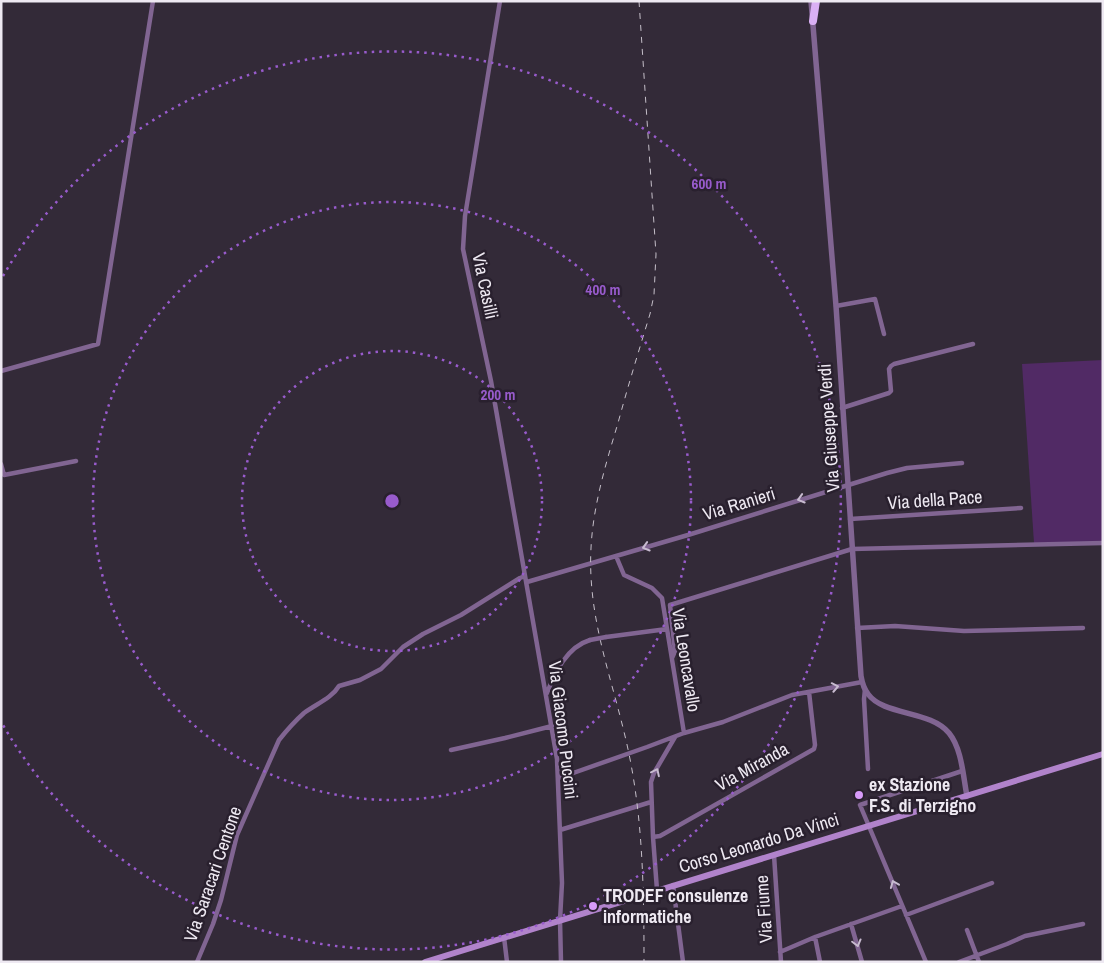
<svg xmlns="http://www.w3.org/2000/svg" width="1104" height="963" font-family="'Archivo Narrow',sans-serif">
<rect width="100%" height="100%" fill="#332a38"/>
<!-- green -->
<path fill="#512a65" d="M1103,360V542L1034,543L1022,364Z"/>
<g fill="none" stroke-linecap="round" stroke-linejoin="round">
<!-- minor -->
<path stroke="#816592" stroke-width="4.5" d="M500,1L465,216L463,249L491,381L557,759L562,883L560,920L561,962
M836,306L875,299L884,334
M1,371L98,344L153,1
M842,408L889,393L891,391L889,369L891,366L894,364L973,344
M1,464L4,475L76,461
M850,519L1021,508
M616,556L624,575L652,588L662,598L684,733
M527,582L688,535L887,473L907,468L962,463
M857,628L895,626L964,631L1083,628
M606,637L667,629
M672,658L675,651L670,605L852,549L1103,543
M865,689L864,699L868,769
M547,693C555,672 567,647 590,640
M451,750L505,738L552,726
M559,778L647,747L684,733L723,722L792,695L862,682
M560,830L651,802
M653,837L660,836L814,749L815,745L809,692
M774,855L781,962
M673,885L683,962
M657,890L653,837L651,782L654,773L675,737
M906,915L992,883
M851,924L862,962
M967,930L979,962
M504,937L507,962
M815,937L820,962
M780,952L815,937L902,906
M197,962L213,924L221,900L237,835L279,740C287,730 295,721 304,713C316,704 332,698 339,686L360,680L381,669L403,647L423,634L461,615L520,578L525,576
M926,962L860,805L962,771
M959,962L1007,944L1025,936L1083,924"/>
<!-- tertiary -->
<path stroke="#816592" stroke-width="5.5" d="M811,1L836,306L861,676C862,682 864,689 868,694C884,716 930,710 949,733C962,749 963,776 967,796"/>
<!-- secondary -->
<path stroke="#b183cb" stroke-width="6" d="M425,962L1103,754"/>
<!-- trunk -->
<path stroke="#dab0f4" stroke-width="8" d="M813,21L816,1"/>
<!-- rail -->
<path stroke="#c5bfc9" stroke-width="1" stroke-dasharray="6 6" stroke-linecap="butt" d="M639,1L656,254L654,295L650,314C639,350 628,386 618,423C606,463 593,506 591,548C587,623 616,687 630,759C643,825 644,894 644,962"/>
<!-- minor-bridge -->
<path stroke="#816592" stroke-width="4.5" d="M590,640L606,637"/>
</g>
<!-- one-way arrows -->
<defs><path id="oneway-chevron" d="M-2-3.5L2.5 0L-2 3.5" fill="none" stroke-width="1.6" stroke-linecap="round" stroke-linejoin="round" transform="scale(1.25)"/></defs>
<g stroke="#c8bbd0">
<use href="#oneway-chevron" transform="translate(801 499) rotate(163)"/>
<use href="#oneway-chevron" transform="translate(646 547) rotate(163)"/>
<use href="#oneway-chevron" transform="translate(835 687) rotate(-11)"/>
<use href="#oneway-chevron" transform="translate(656 772) rotate(-64)"/>
<use href="#oneway-chevron" transform="translate(894 884) rotate(-112)"/>
<use href="#oneway-chevron" transform="translate(857 943) rotate(75)"/>
</g>
<!-- distance rings -->
<g fill="none" stroke="#985bcc" stroke-width="2.5" stroke-dasharray="2.5 5">
<circle cx="392" cy="501" r="150"/>
<circle cx="392" cy="501" r="299"/>
<path d="M3 276A449 449 0 1 1 3 725"/>
</g>
<!-- markers -->
<g fill="#d79bf9" stroke="#29202e" stroke-width="2">
<circle cx="859" cy="795" r="5"/>
<circle cx="593" cy="906" r="5"/>
</g>
<g text-anchor="middle" stroke-width="5" stroke-linejoin="round" paint-order="stroke">
<!-- street labels -->
<g font-size="18" fill="#eee9f2" stroke="#29202e">
<text transform="translate(485 286) rotate(78)" y="6">Via Casilli</text>
<text transform="translate(829 428) rotate(-94)" y="6">Via Giuseppe Verdi</text>
<text transform="translate(935 500) rotate(-4)" y="6">Via della Pace</text>
<text transform="translate(739 504) rotate(-17)" y="6">Via Ranieri</text>
<text transform="translate(686 660) rotate(81)" y="6">Via Leoncavallo</text>
<text transform="translate(563 730) rotate(83)" y="6">Via Giacomo Puccini</text>
<text transform="translate(752 767) rotate(-29)" y="6">Via Miranda</text>
<text transform="translate(759 843) rotate(-17)" y="6">Corso Leonardo Da Vinci</text>
<text transform="translate(213 874) rotate(-71)" y="6">Via Saracari Centone</text>
<text transform="translate(764 909) rotate(-94)" y="6">Via Fiume</text>
</g>
<!-- poi labels -->
<g font-size="18" font-weight="bold" fill="#eee9f2" stroke="#29202e" text-anchor="start">
<text x="869" y="791">ex Stazione<tspan x="869" dy="21">F.S. di Terzigno</tspan></text>
<text x="603" y="902">TRODEF consulenze<tspan x="603" dy="21">informatiche</tspan></text>
</g>
</g>
<circle cx="392" cy="501" r="8" fill="#985bcc" stroke="#29202e" stroke-width="2.5"/>
<g font-size="15" text-anchor="middle" font-weight="bold" fill="#985bcc" stroke="#29202e" stroke-width="5" stroke-linejoin="round" paint-order="stroke">
<text x="709" y="189">600 m</text>
<text x="603" y="295">400 m</text>
<text x="498" y="400">200 m</text>
</g>
<!-- border -->
<rect width="1104" height="963" fill="none" stroke="#eee9f2" stroke-width="5"/>
</svg>
